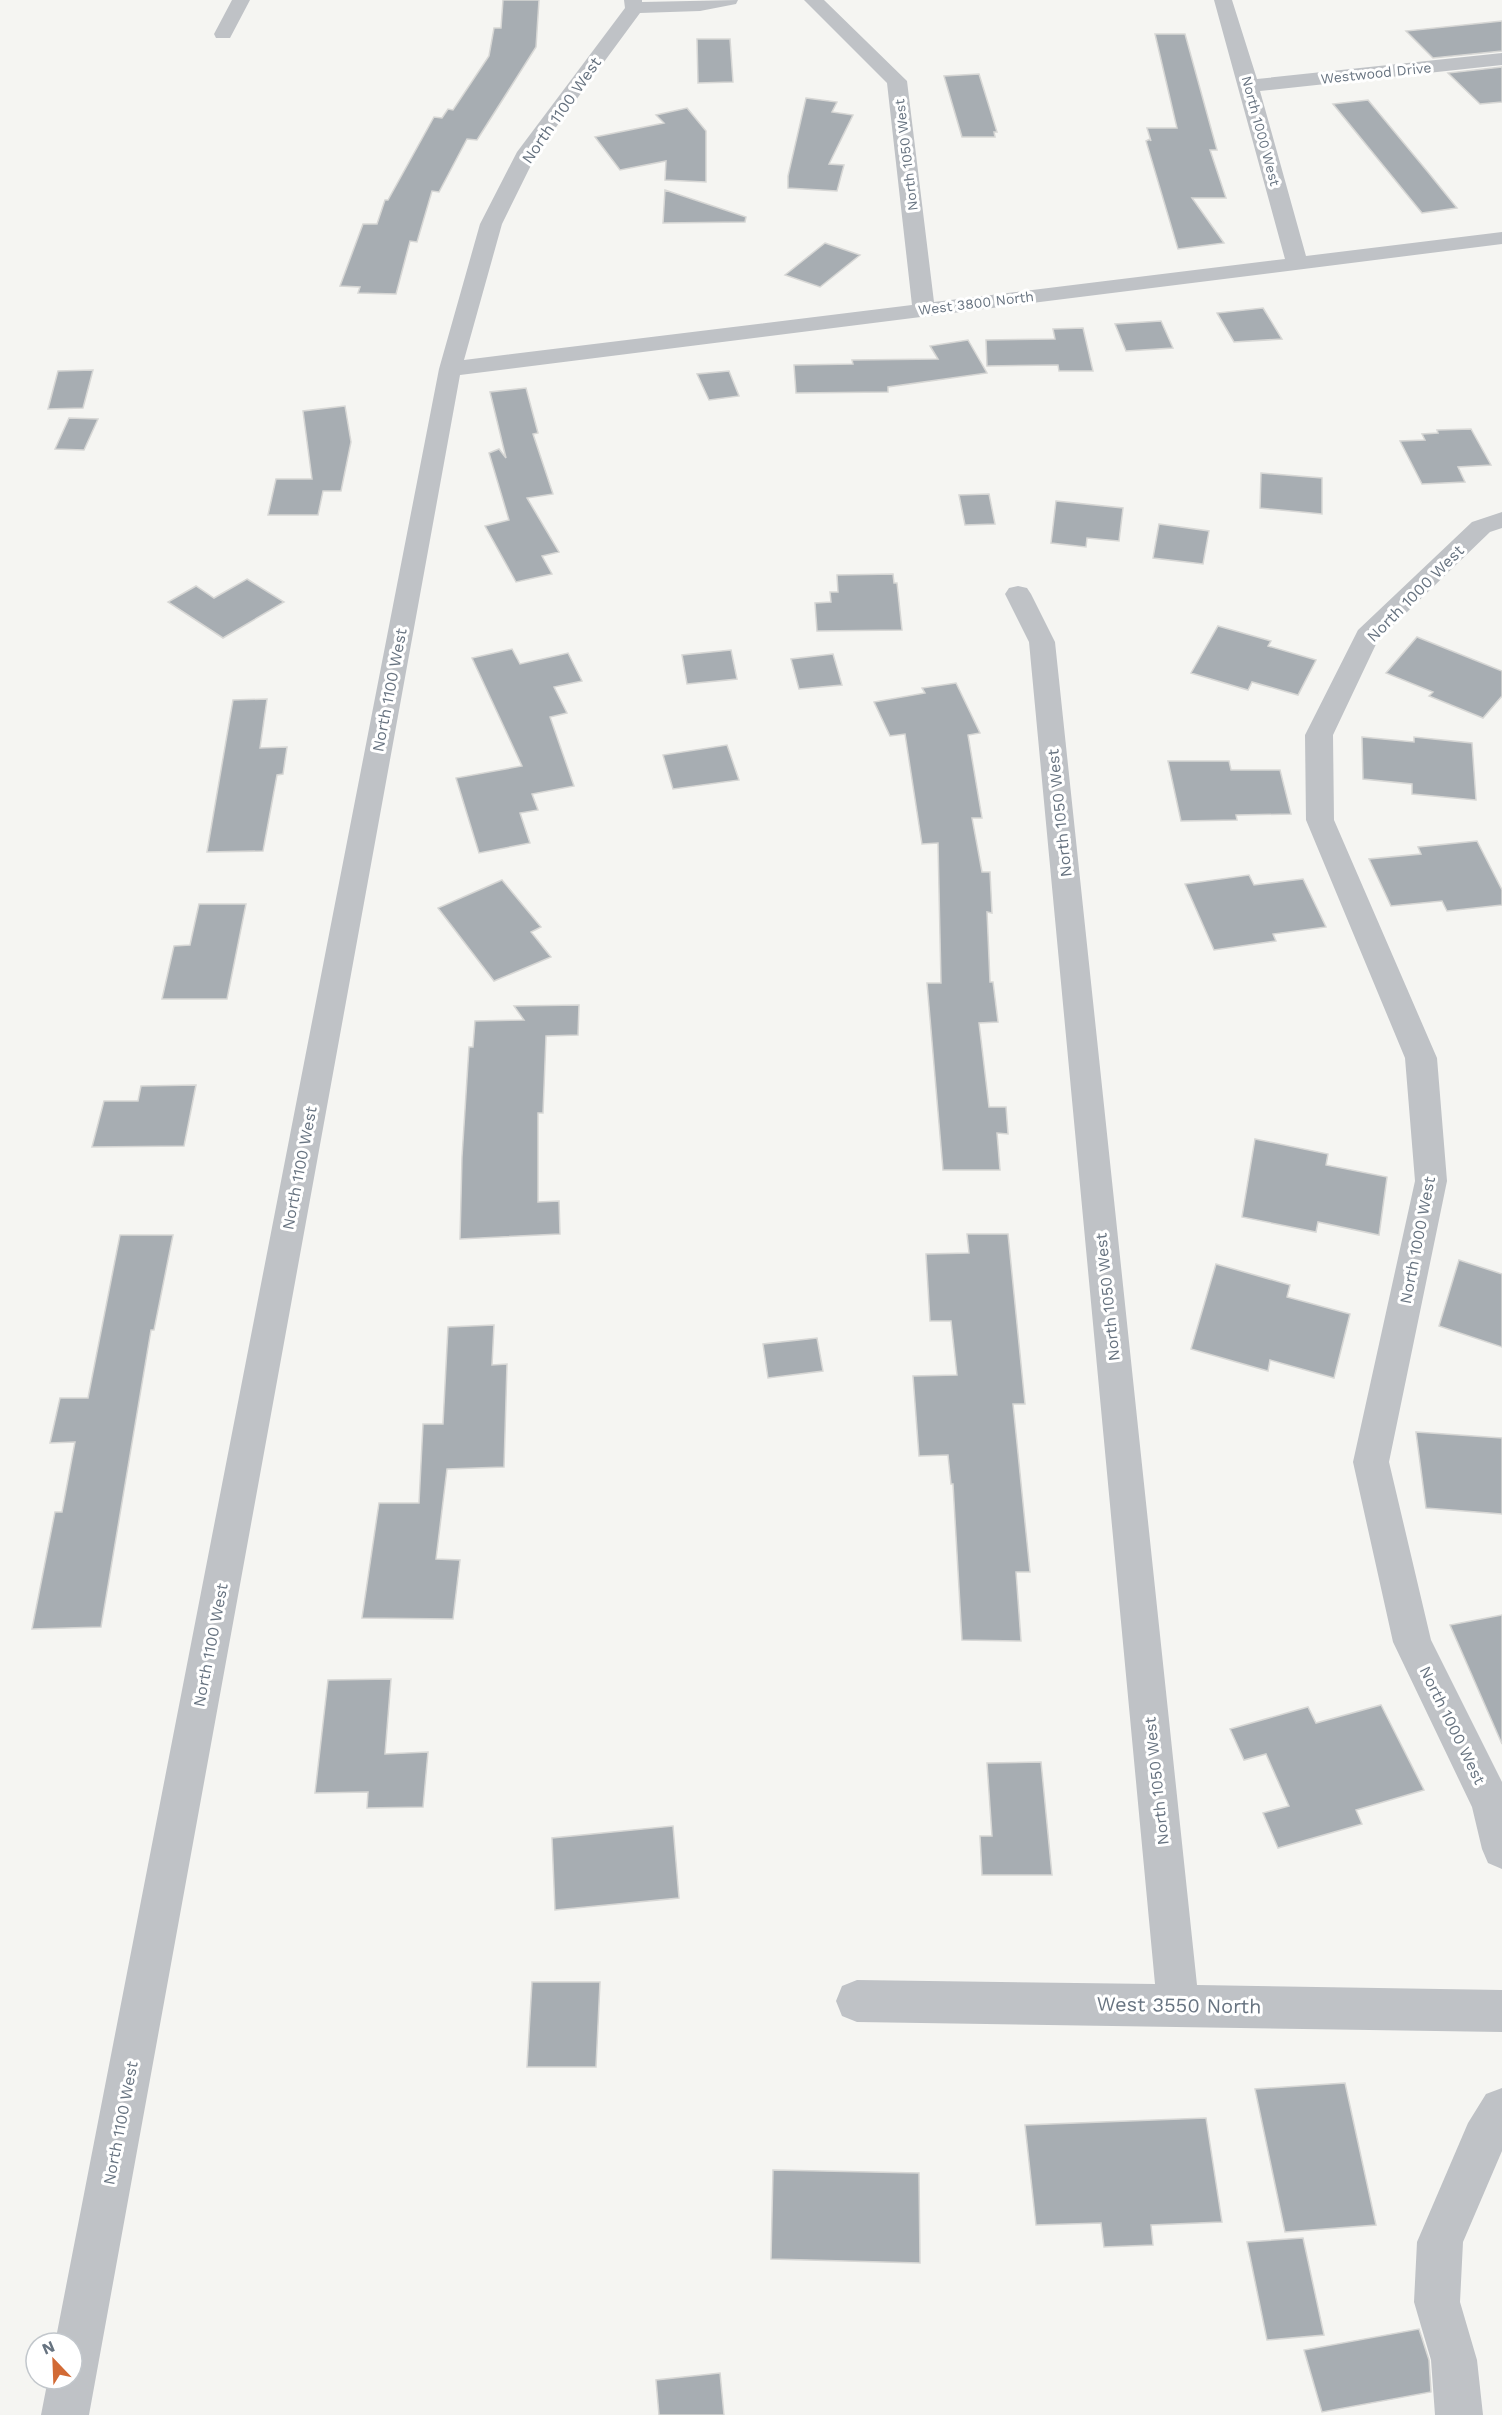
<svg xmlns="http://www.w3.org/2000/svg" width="1502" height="2415" font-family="'Work Sans',sans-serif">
<rect width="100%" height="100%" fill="#f5f5f2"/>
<!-- building -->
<path fill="#a7adb2" stroke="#d7d7d5" stroke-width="1.5" d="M503,0H539L536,47L477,140L467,139L439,192L432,191L417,242L410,241L396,294L358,293L360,287L340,286L363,224H377L385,200H388L434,117L442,118L448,109L453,110L489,56L494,28H501Z
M1502,21V51L1433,58L1406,31Z
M1155,34H1185L1217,150H1210L1226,198H1192L1224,243L1178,249L1146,141L1150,139L1151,141L1147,128H1177Z
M697,39H730L733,82L698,83Z
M1502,67V102L1480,104L1448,73Z
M979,74L997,132H994L995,137H962L944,76Z
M806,98L837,102L832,112L853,115L829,164L844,165L837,191L788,188V176Z
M1368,100L1427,171L1457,208L1422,213L1333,104Z
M687,108L706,131V182L665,180L666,161L620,170L595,137L664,123L656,115Z
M665,190L746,217L745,222L663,223Z
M825,243L860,255L820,287L785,275Z
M1263,308L1282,339L1234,342L1217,313Z
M1161,321L1173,348L1126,351L1115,324Z
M1083,328L1093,371H1059L1058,365L987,366L986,340L1055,339L1053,329Z
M968,340L987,373L888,387V392L796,393L794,365L853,364L852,360L938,359L930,346Z
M93,370L83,408L48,409L58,371Z
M729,371L739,396L709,400L697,374Z
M526,388L538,433L533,434L553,494L527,498L559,552L542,556L552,574L516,582L485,526L509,520L489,453L499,449L506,458L490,392Z
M345,406L351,442L341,491H323L318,515H268L276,479H312L303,411Z
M69,418L98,419L84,450L55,449Z
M1471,429L1491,465L1458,467L1465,482L1422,484L1400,441L1425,440L1422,434L1438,433L1437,430Z
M1261,473L1322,478V514L1260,508Z
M989,494L995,524L965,525L959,495Z
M1056,501L1123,508L1119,541L1087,538L1086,547L1051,543Z
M1159,524L1209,531L1203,564L1153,558Z
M893,574L894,583H897L902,630L817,631L815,603L831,602L830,592H838L837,575Z
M247,579L284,602L223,638L168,602L196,586L214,598Z
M1218,626L1271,641L1268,646L1316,660L1298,695L1252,682L1248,690L1191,673Z
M1417,637L1502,671V696L1483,718L1429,696L1433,692L1386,673Z
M512,649L520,664L568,653L582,681L554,687L567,713L550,717L574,786L532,794L538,810L520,813L530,843L479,853L456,778L522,766L472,658Z
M731,650L737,679L687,684L682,655Z
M833,654L842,685L799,689L791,659Z
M956,683L980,733L968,735L982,818H972L982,872H990L992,913L987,912L990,982H993L998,1022L979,1023L989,1107H1006L1008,1134L997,1133L1000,1170H943L927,983H941L938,843L922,844L905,734L890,736L874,702L925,693L922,688Z
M267,699L260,748L287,747L283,774L277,775L263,851L207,852L233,700Z
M1362,737L1414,742V737L1472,743L1476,800L1412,794V784L1363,779Z
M727,745L739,780L673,789L663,755Z
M1168,761H1229L1231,770H1280L1291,814L1236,815L1237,820L1181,821Z
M1477,841L1502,890V905L1447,911L1442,901L1391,906L1369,859L1421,854L1418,847Z
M1249,875L1254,885L1303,879L1326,927L1273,934L1276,941L1214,950L1185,884Z
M502,880L541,927L531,932L551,957L494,981L438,908Z
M199,904H246L227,999H162L174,946L190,945Z
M579,1005L578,1035L546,1036L543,1113H538V1202L559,1201L560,1234L460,1239L462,1157L469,1047H473L475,1021L524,1020L514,1006Z
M196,1085L184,1146L92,1147L104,1101H138L141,1086Z
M1255,1139L1328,1154L1326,1165L1387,1177L1379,1235L1318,1222L1316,1232L1242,1217Z
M967,1234H1008L1025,1404H1013L1030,1572H1016L1021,1641L962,1640L953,1484H951L948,1455L919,1456L913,1376L957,1375L951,1321H930L926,1254L969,1253Z
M120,1235H173L154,1330H151L101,1627L32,1629L55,1512H62L75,1442L50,1443L60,1398H88Z
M1459,1260L1502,1274V1347L1439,1326Z
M1216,1264L1290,1285L1287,1297L1350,1314L1334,1378L1270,1360L1268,1371L1191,1349Z
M494,1325L492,1365L507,1364L504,1467L447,1469L436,1559L460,1560L453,1619L362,1618L379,1503H419L423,1424H443L448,1327Z
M817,1338L823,1371L768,1378L763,1344Z
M1416,1432L1502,1438V1514L1426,1508Z
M1502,1615V1744L1450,1625Z
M391,1679L385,1754L428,1752L423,1807L367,1808L368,1792L315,1793L328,1680Z
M1381,1705L1424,1790L1356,1810L1362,1824L1278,1848L1263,1813L1289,1806L1266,1754L1244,1760L1230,1729L1308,1707L1316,1723Z
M1041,1762L1052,1875H982L980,1836H992L987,1763Z
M673,1826L679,1898L555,1910L552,1838Z
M532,1982H600L596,2067H527Z
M1345,2083L1376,2225L1285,2232L1255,2089Z
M1206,2118L1222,2222L1151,2225L1153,2245L1104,2247L1101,2223L1036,2225L1025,2125Z
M773,2170L919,2173L920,2263L771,2259Z
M1303,2238L1324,2335L1267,2340L1247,2242Z
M1419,2329L1429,2360L1431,2392L1322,2412L1304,2350Z
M720,2373L724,2415H659L656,2380Z"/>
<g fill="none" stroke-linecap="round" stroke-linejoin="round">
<!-- minor -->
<path fill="#bfc2c6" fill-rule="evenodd" d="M232,0H250L230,38H216L214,34Z
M624,0H642V2L738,0L736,4L700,11L640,13L537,153L502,224L464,360L912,305L887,83L804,0H824L907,81L934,302L1285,259L1214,0H1232L1257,79L1502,53V65L1260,91L1306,256L1502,232V244L460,375L89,2415H41L48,2379H72V2343H55L439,369L480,224L517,152L625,8Z
M1502,512V528L1490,532L1378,640L1333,735L1334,820L1437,1058L1447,1181L1389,1462L1431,1640L1502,1782V1869L1488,1863L1482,1849L1472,1807L1393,1642L1353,1462L1415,1181L1405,1058L1306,820L1305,735L1358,630L1472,522Z
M1018,586L1027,588L1031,594L1055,642L1197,1985L1502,1990V2032L857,2022L842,2016L836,2001L842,1986L857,1980L1155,1984L1029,642L1005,594L1009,588Z
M1502,2088V2151L1463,2242L1460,2302L1477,2360L1483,2415H1435L1431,2360L1414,2302L1417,2242L1468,2123L1486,2094Z"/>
</g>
<g text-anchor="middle" stroke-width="6" stroke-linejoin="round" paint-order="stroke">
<!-- far-street labels -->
<g font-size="14" fill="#677380" stroke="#fff">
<text transform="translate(1376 73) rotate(-6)" y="5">Westwood Drive</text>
<text transform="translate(1261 131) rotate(75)" y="5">North 1000 West</text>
<text transform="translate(906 155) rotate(-97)" y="5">North 1050 West</text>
<text transform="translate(976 303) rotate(-7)" y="5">West 3800 North</text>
</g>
<!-- street labels -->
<g font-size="16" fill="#677380" stroke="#fff">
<text transform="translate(561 110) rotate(-55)" y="6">North 1100 West</text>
<text transform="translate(1415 593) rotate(-45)" y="6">North 1000 West</text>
<text transform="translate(389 690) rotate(-79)" y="6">North 1100 West</text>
<text transform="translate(1059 813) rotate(-96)" y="6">North 1050 West</text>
<text transform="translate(299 1168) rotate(-79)" y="6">North 1100 West</text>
<text transform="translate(1417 1240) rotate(-79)" y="6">North 1000 West</text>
<text transform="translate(1107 1297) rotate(-96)" y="6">North 1050 West</text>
<text transform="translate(210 1645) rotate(-79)" y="6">North 1100 West</text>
<text transform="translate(1453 1725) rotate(64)" y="6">North 1000 West</text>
<text transform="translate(1156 1781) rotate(-96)" y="6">North 1050 West</text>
<text transform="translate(120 2123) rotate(-79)" y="6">North 1100 West</text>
</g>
<!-- near-street labels -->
<g font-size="20" fill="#677380" stroke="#fff">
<text transform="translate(1179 2005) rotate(1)" y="7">West 3550 North</text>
</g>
</g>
<!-- north arrow -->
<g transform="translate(54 2361) rotate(337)"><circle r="28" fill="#ffffff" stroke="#c2c7cc" stroke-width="1.5"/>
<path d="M0-4.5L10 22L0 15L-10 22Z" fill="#d26a35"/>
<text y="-9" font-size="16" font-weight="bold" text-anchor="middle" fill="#677380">N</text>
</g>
</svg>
